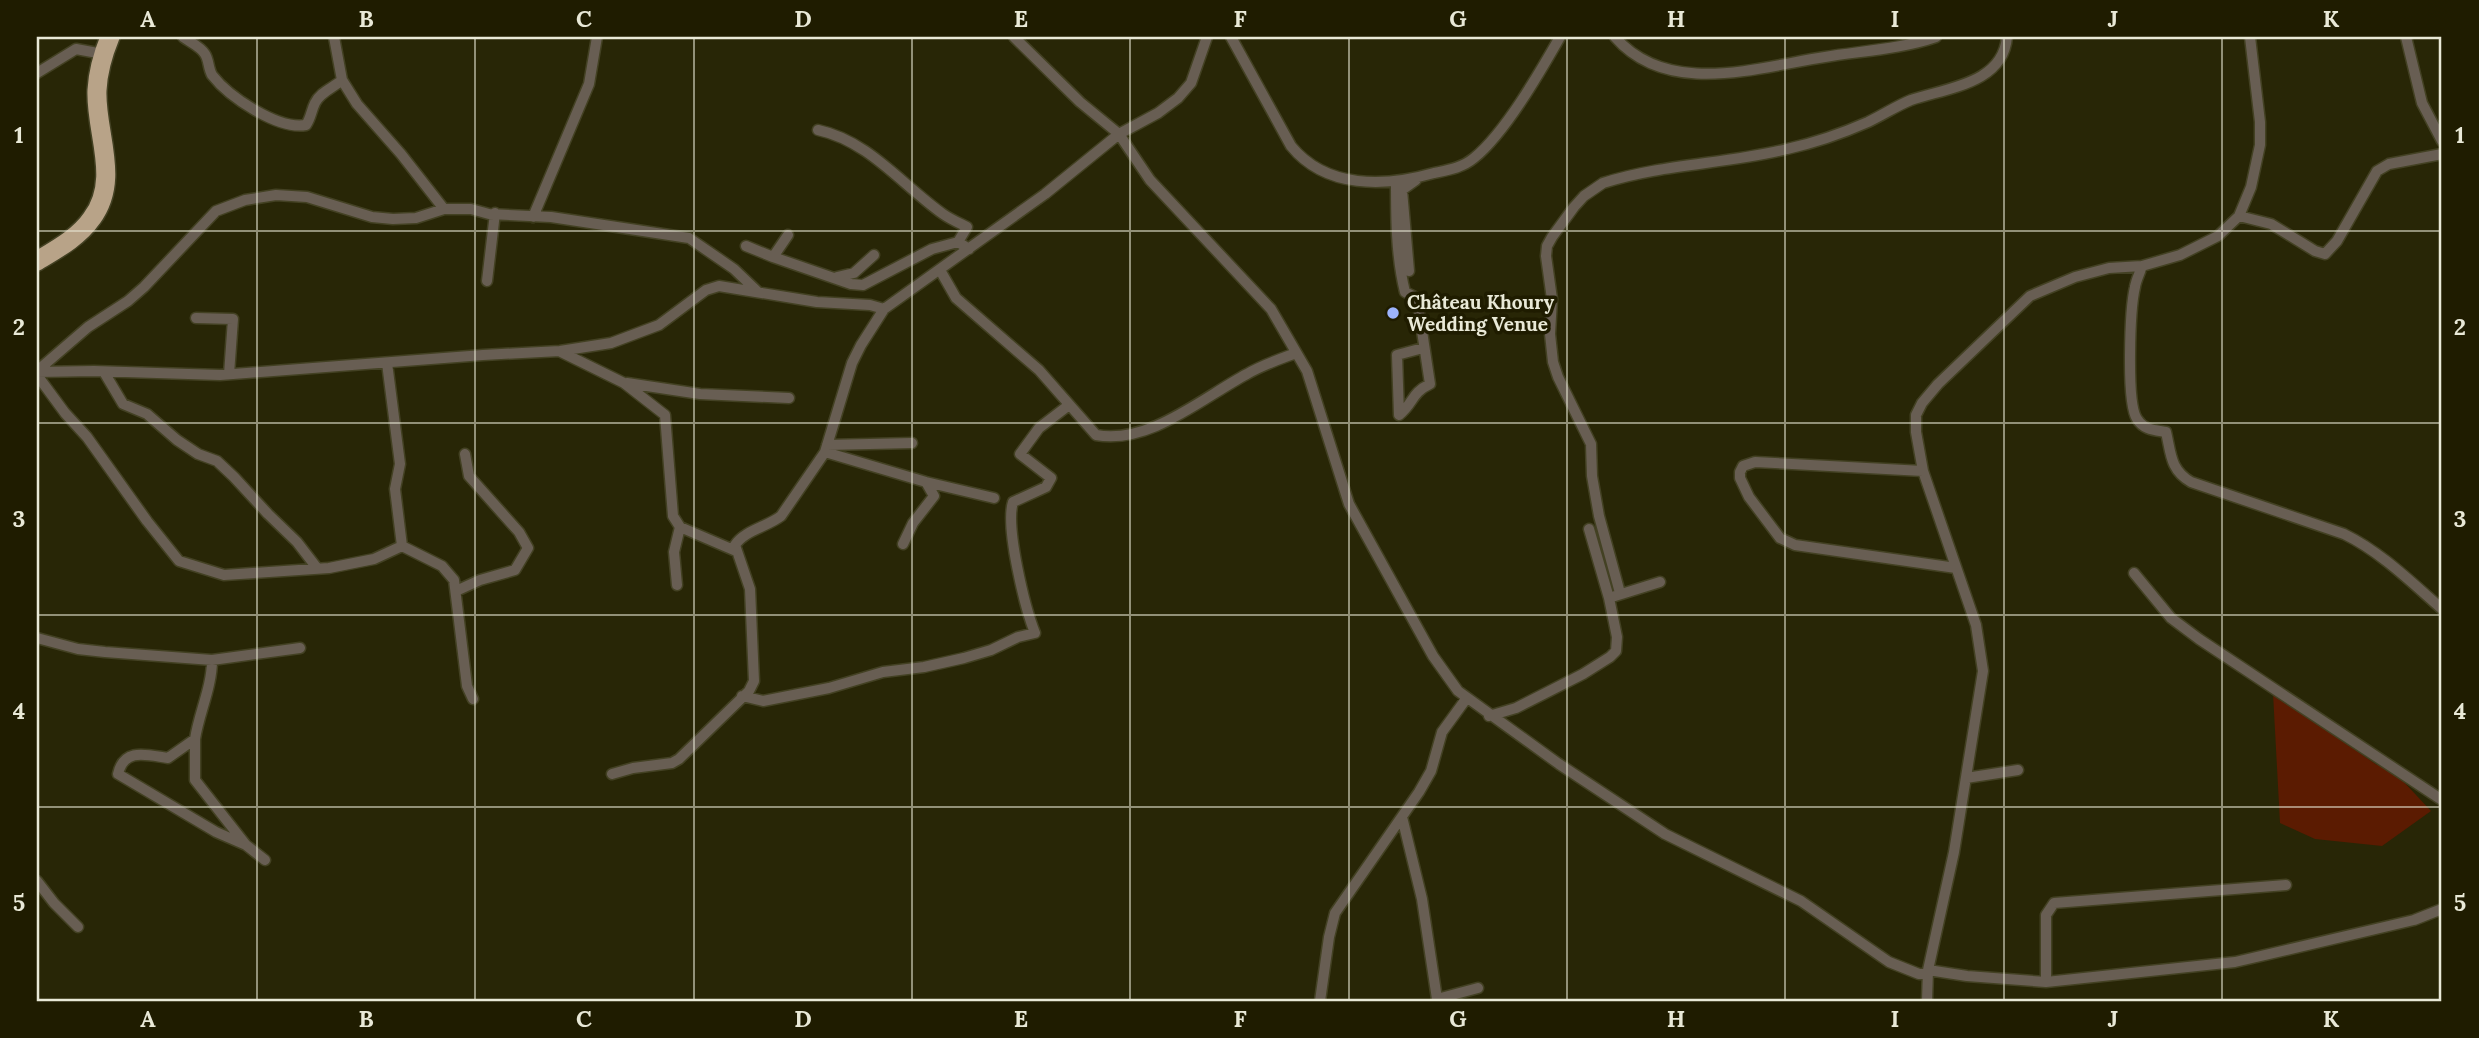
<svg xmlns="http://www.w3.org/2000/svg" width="2479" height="1038" font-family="Lora,serif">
<rect width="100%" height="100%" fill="#282606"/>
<!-- green -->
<path fill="#5b1b01" d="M2273,693L2377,765H2388L2431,811L2382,846L2315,839L2280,823Z"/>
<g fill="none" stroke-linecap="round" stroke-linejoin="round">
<!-- minor casing -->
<g stroke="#434123" stroke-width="13">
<path id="minor" d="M183,37C190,42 201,47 205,54C209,60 208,68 212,75C229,97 278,130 306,125C311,118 311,111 315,103C320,92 333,88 342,80
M334,37L342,80L357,104L401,154L444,209
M1014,37L1080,102L1119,134L1150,180L1271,309L1307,371L1349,504L1433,656L1458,691L1559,764L1665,834L1801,901L1889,962L1919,974H1927
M1231,37L1291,146C1326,189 1385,187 1434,173C1448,170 1462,168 1474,158C1505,133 1540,72 1560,37
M1615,37C1668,98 1758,67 1825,57C1861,51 1901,49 1936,37
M2406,37L2422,103L2442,141
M37,73L76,49L103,54
M818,130C869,141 902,185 943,214C950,219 959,223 967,227L958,242
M1396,181C1396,217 1396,256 1405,292L1417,298L1430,384C1411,393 1414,403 1399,415L1397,355L1423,348
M2239,216L2271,224L2315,251L2325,254L2337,241L2377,171L2389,164L2442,154
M533,217L589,84L597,37
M788,235L773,257L851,284L863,285L932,249L958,242L969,249
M746,246L773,257
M2142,266C2140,273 2136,280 2135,287C2130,308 2126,403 2137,419C2144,430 2154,430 2166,432C2171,453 2170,470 2191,482L2344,534C2381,552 2411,582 2442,609
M940,270L956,298L1039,370L1096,435C1149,445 1202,398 1247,374C1262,365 1280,359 1296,353
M1409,271L1402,190L1416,180
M837,277L854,273L874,255
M487,281L495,213
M196,318L233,319L229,374
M561,352L624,383L665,415L673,516L680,527L736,551
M37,371L88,327L128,301L144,287L216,211L245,200L276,195L307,197L372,217L393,219L416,218L444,209H471L489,214L551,217L689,238L734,269L758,292
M37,372L94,371L220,375L483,355L560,351L611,343L659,325L706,290L719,286L817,302L870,305L884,309L1045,194L1119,134L1158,113L1178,98L1191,83L1207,37
M104,372L123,404L147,414L177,440L198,454L217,461L234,477L268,514L297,542L317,568
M37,375L65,413L87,437L147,521L179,561L224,575L329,568L374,559L402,546L395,489L400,464L387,363
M627,383L700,394L789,398
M827,445L912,443
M825,452L926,482L994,498
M1923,471L1755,462L1743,466L1740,472V478L1749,497L1780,538L1795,545L1956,568
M903,544L913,523L934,496L926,482
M402,546L442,566L454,580L467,686L473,699
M2134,573L2171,618L2199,639L2442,800
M677,585L674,552L680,527
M456,591L480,580L515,570L528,548L519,532L469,476L465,454
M1620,593L1599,516L1592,476L1591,444L1558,377L1553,362L1550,334L1552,299L1546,256L1547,246L1552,237L1574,207L1584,196L1603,183C1662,164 1727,164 1787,149C1814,143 1843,133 1868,122C1883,115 1896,106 1911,100C1946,88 2003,84 2007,37
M1615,596L1660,582
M37,638L78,649L105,652L212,660L300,648
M742,696L763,701L829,688L883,672L924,667L964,658L991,650L1018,637L1035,633C1025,608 1005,527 1013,502L1046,487L1051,478L1020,454L1039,428L1069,405
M1489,716L1516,708L1583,674L1610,657L1616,651L1617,637L1609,598L1589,529
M195,739V780L246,845L216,832L118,774C124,747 147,755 168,758L195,739C199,713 212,687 212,660
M612,774L633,768L672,763L679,759L749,691L754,681L750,589L735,545C745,530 767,527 781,516L825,452L852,363L861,345L884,309
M1966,778L2018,770
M1402,817L1422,899L1437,999L1478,988
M246,845L265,860
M37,881L54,903L78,927
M1928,970L1967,976L2046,982L2235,962L2414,920L2442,909
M2046,982V915L2054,903L2286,885
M1320,1001L1329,937L1335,913L1419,792L1431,771L1442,732L1466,699
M1927,1001L1928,970L1954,852L1983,671L1976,625L1923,471L1916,432V415L1922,403L1938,384L2030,296L2075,277L2109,268L2142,266L2180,255L2218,236L2239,216L2251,187L2260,145V122L2250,37"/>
</g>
<!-- trunk casing -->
<g stroke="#434123" stroke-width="22">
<path id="trunk" d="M37,261C57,249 79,237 92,218C121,179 95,132 97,90C98,71 103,54 110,37"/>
</g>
<!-- minor -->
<use href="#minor" stroke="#685e53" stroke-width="10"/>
<!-- trunk -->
<use href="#trunk" stroke="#b8a388" stroke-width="19"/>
</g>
<!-- grid -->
<path fill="none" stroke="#e9e9d7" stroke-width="2" stroke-opacity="0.55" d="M257,37V1001M475,37V1001M694,37V1001M912,37V1001M1130,37V1001M1349,37V1001M1567,37V1001M1785,37V1001M2004,37V1001M2222,37V1001M37,231H2442M37,423H2442M37,615H2442M37,807H2442"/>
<!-- markers -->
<circle fill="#9db4fd" stroke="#1f1c00" stroke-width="2.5" cx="1393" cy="313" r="7"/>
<g text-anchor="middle" stroke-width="7" stroke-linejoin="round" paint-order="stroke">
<!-- poi labels -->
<g font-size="19" font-weight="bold" fill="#e9e9d7" stroke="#1f1c00" text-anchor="start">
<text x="1407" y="309">Château Khoury<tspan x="1407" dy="22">Wedding Venue</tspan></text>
</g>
</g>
<!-- border -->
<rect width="2479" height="1038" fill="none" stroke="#1f1c00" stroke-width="77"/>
<rect x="38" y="38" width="2402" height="962" fill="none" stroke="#e9e9d7" stroke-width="2.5"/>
<g font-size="23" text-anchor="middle" font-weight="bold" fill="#e9e9d7">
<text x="148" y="27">A</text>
<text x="366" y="27">B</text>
<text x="584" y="27">C</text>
<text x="803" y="27">D</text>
<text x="1021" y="27">E</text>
<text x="1240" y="27">F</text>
<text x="1458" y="27">G</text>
<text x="1676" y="27">H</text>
<text x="1895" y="27">I</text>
<text x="2113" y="27">J</text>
<text x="2331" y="27">K</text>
<text x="19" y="143">1</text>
<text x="2460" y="143">1</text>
<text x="19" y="335">2</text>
<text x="2460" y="335">2</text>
<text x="19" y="527">3</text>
<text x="2460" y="527">3</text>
<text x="19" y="719">4</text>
<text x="2460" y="719">4</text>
<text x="19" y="911">5</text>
<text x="2460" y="911">5</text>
<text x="148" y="1027">A</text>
<text x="366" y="1027">B</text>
<text x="584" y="1027">C</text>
<text x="803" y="1027">D</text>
<text x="1021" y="1027">E</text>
<text x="1240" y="1027">F</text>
<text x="1458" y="1027">G</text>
<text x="1676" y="1027">H</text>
<text x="1895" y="1027">I</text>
<text x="2113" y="1027">J</text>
<text x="2331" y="1027">K</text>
</g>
</svg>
